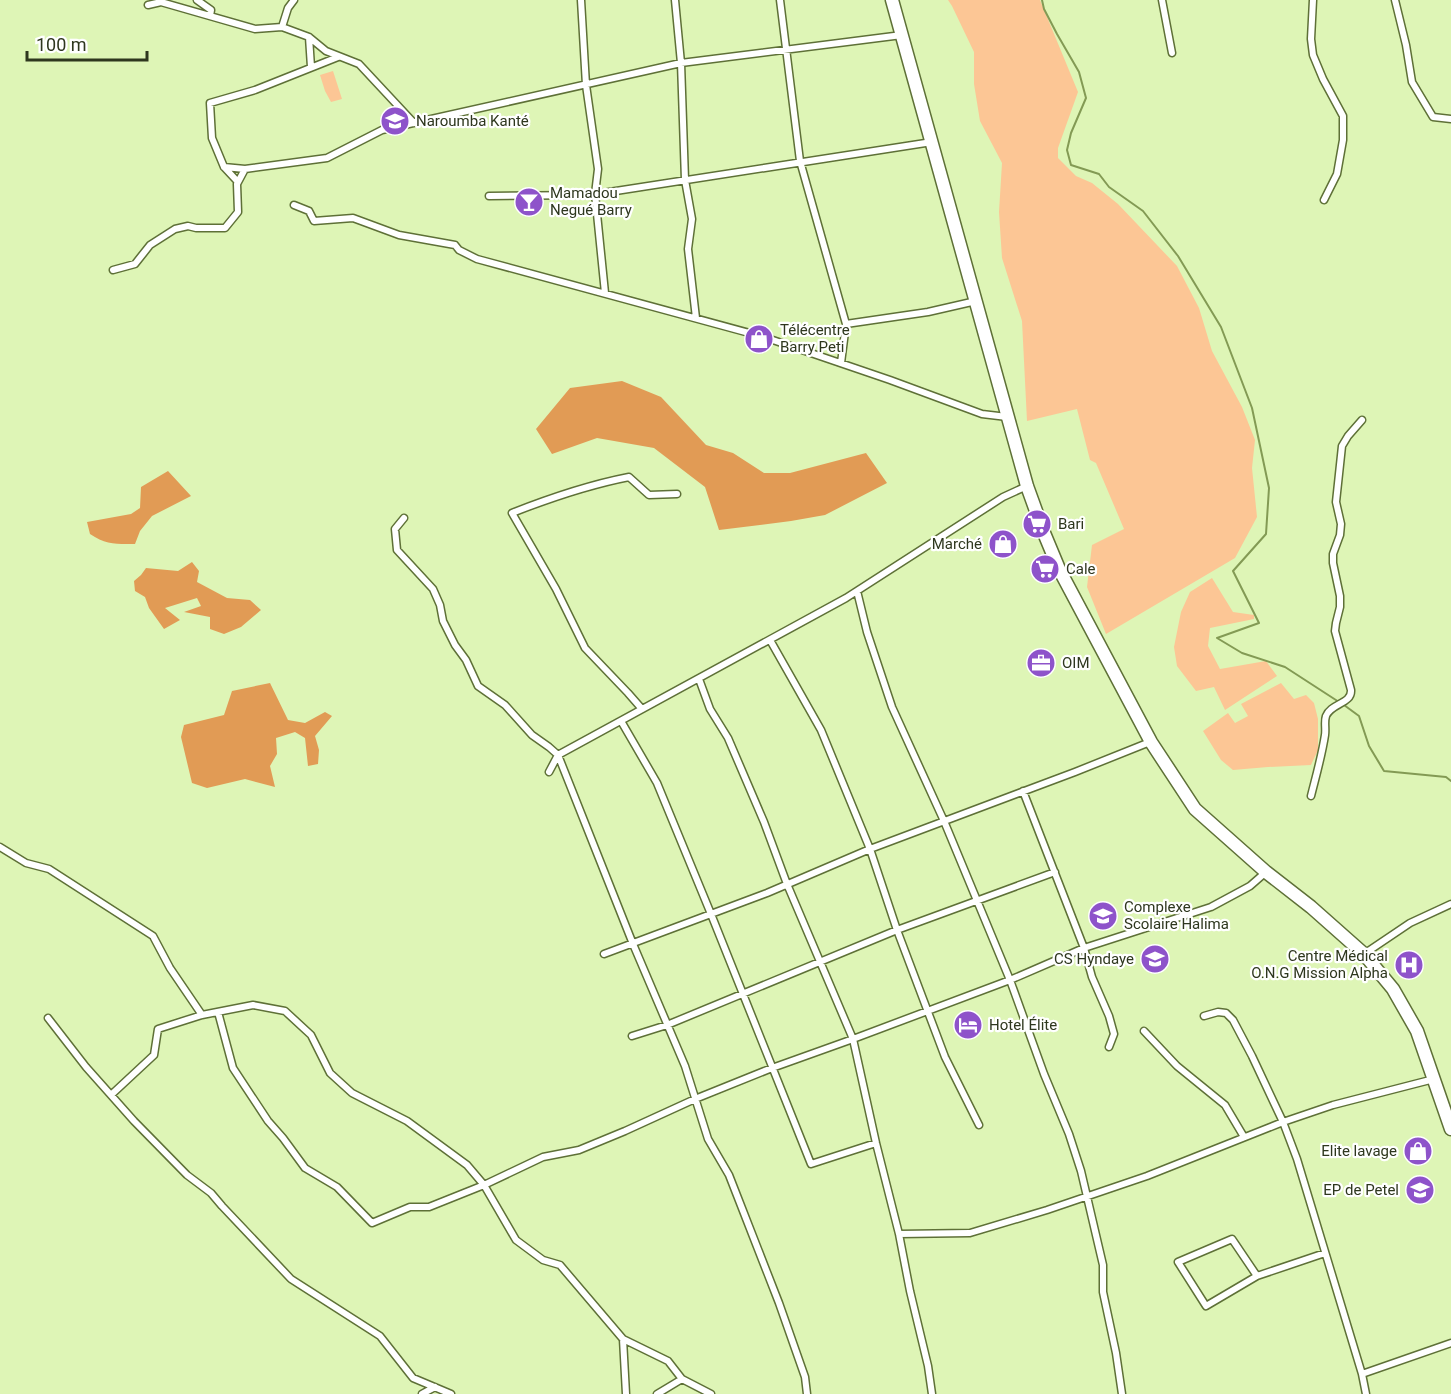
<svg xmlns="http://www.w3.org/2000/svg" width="1451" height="1394" font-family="Roboto,sans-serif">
<rect width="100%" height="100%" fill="#def5b6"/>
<!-- green -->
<path fill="#fcc695" d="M948,0H1040L1078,92L1058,148V158L1076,176L1092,183L1118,204L1177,266L1199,308L1212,351L1242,407L1255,440L1252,468L1257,517L1235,558L1106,634L1087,587L1092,545L1124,529L1096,463L1090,460L1077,409L1027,421L1022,321L1002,258L999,212L1002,163L980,121L974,84V52L952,6Z
M333,71L342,99L331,102L325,91L320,75Z
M1212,578L1233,612L1254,615V619L1210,628L1208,646L1220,669L1266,661L1277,676L1225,710L1214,687L1196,691L1177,666L1174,647L1181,612L1190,592Z
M1281,683L1294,699L1306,695L1314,703L1318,719V750L1311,765L1268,767L1233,770L1221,760L1203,731L1228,713L1235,723L1248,716L1241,704Z"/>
<!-- forest -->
<path fill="#e19b55" d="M622,381L661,397L706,445L733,453L764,473H790L866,453L887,483L825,515L791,521L719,530L705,487L654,448L597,438L552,454L536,429L570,388Z
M168,471L191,496L152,516L140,531L135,544C116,544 106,545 90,534L87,522L131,514L140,508L141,487Z
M192,562L199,571L197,582L227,598L250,600L261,610L241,627L224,634L210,629V617L184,612L201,606L197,598L165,608L180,620L164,629L149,608L145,597L135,591L134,581L141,575L146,568L178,571Z
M270,683L288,720L305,723L325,712L332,716L315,736L319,750L318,764L308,766L305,738L295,732L276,738L277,754L270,766L275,787L245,779L207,788L192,783L181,737L184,725L224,715L232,691Z"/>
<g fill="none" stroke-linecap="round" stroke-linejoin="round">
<!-- stream -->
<path stroke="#839a54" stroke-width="2" d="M1042,0L1044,9L1057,34L1079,72L1086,98L1071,133L1067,150L1071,165L1099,174L1109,187L1143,211L1178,256L1221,327L1252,408L1269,488L1266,534L1233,571L1259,623L1217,638L1242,653L1285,667L1339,702
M1344,705L1359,716L1369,746L1384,771L1446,777L1451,781"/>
<!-- street casing -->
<g stroke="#5e7037" stroke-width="9">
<path id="street" d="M197,0L211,10L210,16
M581,0L586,85L598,169L595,194L605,293
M675,0L681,63L685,180L692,219L688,249L696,318
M780,0L800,161L846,324L841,363
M1162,0L1172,53
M1313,0L1311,39L1313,55L1323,79L1343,116V140L1337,174L1324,200
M1395,0L1406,45L1412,82L1433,117L1451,119
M148,5L161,2L255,29L282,27L309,37L326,51L359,64L414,123
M282,27L288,8L294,0
M309,37L311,67
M224,167L245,169
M238,182L224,167L212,138L210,103L255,90L338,57
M489,196L590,195L932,142
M294,205L309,211L314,221L353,218L399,235L455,245L459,250L477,259L764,337L890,380L982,414L1007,417
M113,270L135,264L150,245L175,229L188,226L196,228H225L238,212L237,184L245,169L327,158L382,130L681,63L902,35
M846,324L928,312L976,301
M404,518L395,529L397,550L433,589L440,605L443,621L455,645L466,660L478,686L505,705L532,735L549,747L558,755L633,944L685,1066L708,1139L729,1175L779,1303L805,1377L807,1394
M857,591L867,632L892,707L944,821L1010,980L1044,1074L1069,1134L1081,1171L1103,1265V1292L1116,1353L1122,1394
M770,640L821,730L870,849L897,930L945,1057L979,1125
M699,679L710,709L728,738L764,822L787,884L853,1039L876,1143L899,1234L910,1291L928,1366L932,1394
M642,709L628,693L585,648L556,589L512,513C550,498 588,485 629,477L649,495L677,494
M621,721L657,783L711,914L811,1164L876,1143
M549,772L558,755L846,598L1003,497L1027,486
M1023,791L1084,948L1092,977L1109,1016L1114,1034L1109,1047
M1311,796C1316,776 1322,755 1325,735C1326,728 1324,722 1326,716C1331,703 1352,704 1351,690L1335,631L1336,623L1340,607V596L1333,563V554L1340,535L1341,524L1336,502L1342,446L1348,436L1362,420
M0,847L26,863L49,869L153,936L170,968L202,1015
M604,954L767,893L870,849L1075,772L1150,742
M1364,954L1410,923L1451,904
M218,1012L233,1068L268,1121L283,1138L305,1168L337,1187L372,1223L410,1207H429L484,1185L543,1157L579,1150L625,1131L695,1099L772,1068L853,1039L1010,980L1084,948L1211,907L1250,886L1266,872
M1204,1016L1218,1012L1226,1013L1233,1020L1252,1056L1283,1122L1297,1159L1362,1374L1366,1394
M48,1018L86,1067L134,1121L187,1175L211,1193L222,1206L291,1279L380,1336L413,1378L451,1394
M1144,1031L1177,1066L1225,1105L1244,1137
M632,1036L667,1025L897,930L1055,872
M111,1095L154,1055L158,1029L202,1015L253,1005L285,1011L311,1035L330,1073L352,1093L407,1121L467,1165L484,1185L516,1240L543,1260L560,1265L623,1339L668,1361L682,1379L711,1394
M899,1234L970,1233L1047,1210L1147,1176L1283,1122L1333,1105L1434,1079
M1257,1276L1232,1239L1178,1262L1206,1306L1257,1276L1325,1253
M623,1339L626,1394
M1362,1374L1451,1343
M422,1394L435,1387
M657,1394L682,1379"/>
</g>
<!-- highway casing -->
<g stroke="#5e7037" stroke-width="15">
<path id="highway" d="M892,0L1027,486L1044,533L1059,569L1151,742L1195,809L1266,872L1311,907L1364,954L1393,989L1417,1031L1451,1129"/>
</g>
<!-- street -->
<use href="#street" stroke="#fff" stroke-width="6"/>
<!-- highway -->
<use href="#highway" stroke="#fff" stroke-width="12"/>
</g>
<!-- icons -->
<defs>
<g id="school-disc" transform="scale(1.5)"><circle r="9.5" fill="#8e53ca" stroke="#fff"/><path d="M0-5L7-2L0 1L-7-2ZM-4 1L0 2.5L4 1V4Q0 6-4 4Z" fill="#fff"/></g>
<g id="bar-disc" transform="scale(1.5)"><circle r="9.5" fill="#8e53ca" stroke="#fff"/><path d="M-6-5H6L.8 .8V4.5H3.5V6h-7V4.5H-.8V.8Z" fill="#fff"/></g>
<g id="shop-disc" transform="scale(1.5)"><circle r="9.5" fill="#8e53ca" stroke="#fff"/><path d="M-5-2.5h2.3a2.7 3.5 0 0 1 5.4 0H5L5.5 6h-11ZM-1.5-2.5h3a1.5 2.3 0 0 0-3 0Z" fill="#fff"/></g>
<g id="supermarket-disc" transform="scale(1.5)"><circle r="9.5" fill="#8e53ca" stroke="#fff"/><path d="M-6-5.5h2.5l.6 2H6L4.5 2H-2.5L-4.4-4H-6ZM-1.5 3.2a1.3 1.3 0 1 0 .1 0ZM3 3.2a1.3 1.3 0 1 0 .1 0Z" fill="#fff"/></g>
<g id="office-disc" transform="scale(1.5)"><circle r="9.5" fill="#8e53ca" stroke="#fff"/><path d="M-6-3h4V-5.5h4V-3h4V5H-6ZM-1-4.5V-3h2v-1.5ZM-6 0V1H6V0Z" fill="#fff"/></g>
<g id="hospital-disc" transform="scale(1.5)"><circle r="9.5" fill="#8e53ca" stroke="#fff"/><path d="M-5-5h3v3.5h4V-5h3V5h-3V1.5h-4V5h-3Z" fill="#fff"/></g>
<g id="hotel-disc" transform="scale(1.5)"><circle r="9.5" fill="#8e53ca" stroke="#fff"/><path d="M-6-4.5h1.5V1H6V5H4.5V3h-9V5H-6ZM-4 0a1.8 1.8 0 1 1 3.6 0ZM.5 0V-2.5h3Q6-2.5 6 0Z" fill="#fff"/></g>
</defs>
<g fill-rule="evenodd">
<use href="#school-disc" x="395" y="121"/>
<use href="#bar-disc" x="529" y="202"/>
<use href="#shop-disc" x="759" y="339"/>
<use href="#supermarket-disc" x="1037" y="524"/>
<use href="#shop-disc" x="1003" y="544"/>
<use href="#supermarket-disc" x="1045" y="569"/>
<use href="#office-disc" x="1041" y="663"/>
<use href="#school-disc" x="1103" y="916"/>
<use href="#school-disc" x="1155" y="959"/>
<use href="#hospital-disc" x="1409" y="965"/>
<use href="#hotel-disc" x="968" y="1025"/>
<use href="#shop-disc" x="1418" y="1151"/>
<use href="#school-disc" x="1420" y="1190"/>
</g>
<g text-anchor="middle" stroke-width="4.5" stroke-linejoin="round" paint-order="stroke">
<!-- poi labels -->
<g font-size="15" fill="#2e371e" stroke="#fff" text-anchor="start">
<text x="416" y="126">Naroumba Kanté</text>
<text x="550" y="198">Mamadou<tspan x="550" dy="17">Negué Barry</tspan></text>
<text x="780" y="335">Télécentre<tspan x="780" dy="17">Barry Peti</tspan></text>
<text x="1058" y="529">Bari</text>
<text x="982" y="549" text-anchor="end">Marché</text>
<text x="1066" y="574">Cale</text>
<text x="1062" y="668">OIM</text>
<text x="1124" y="912">Complexe<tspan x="1124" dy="17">Scolaire Halima</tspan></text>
<text x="1388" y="961" text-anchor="end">Centre Médical<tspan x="1388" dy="17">O.N.G Mission Alpha</tspan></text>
<text x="1134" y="964" text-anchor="end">CS Hyndaye</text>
<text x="989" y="1030">Hotel Élite</text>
<text x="1397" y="1156" text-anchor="end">Elite lavage</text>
<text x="1399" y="1195" text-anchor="end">EP de Petel</text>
</g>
</g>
<!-- scale -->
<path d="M27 51v9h120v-9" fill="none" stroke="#2e371e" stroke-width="3"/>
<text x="36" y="51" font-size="18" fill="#2e371e" stroke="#ffffff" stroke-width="4.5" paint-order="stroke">100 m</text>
</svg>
